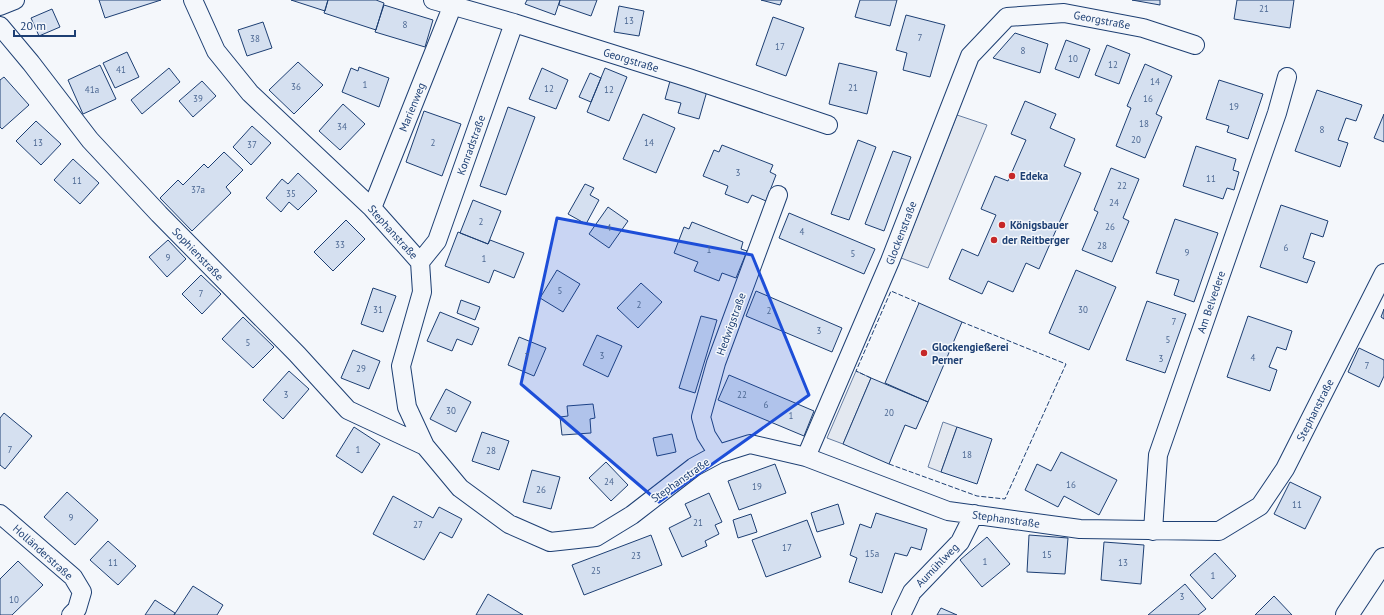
<svg xmlns="http://www.w3.org/2000/svg" width="1384" height="615" font-family="'PT Sans',sans-serif">
<rect width="100%" height="100%" fill="#f4f7fb"/>
<!-- parking -->
<path fill="#e3e8f0" stroke="#687fa3" d="M957,115L987,125L928,268L901,258Z
M856,371L871,378L843,444L827,438Z
M943,422L957,427L941,472L928,467Z"/>
<!-- building -->
<path fill="#d5e0f0" stroke="#1d3f73" d="M99,0H161L105,18Z
M291,0H328L325,11Z
M328,0H376L384,3L376,30L324,13Z
M527,0H560L555,15L525,4Z
M560,0H597L591,16L559,5Z
M761,0H782L780,5Z
M860,0H897L890,26L855,17Z
M1132,0H1160V5Z
M1237,0H1294L1290,28L1234,19Z
M384,5L433,20L425,47L375,32Z
M619,6L644,11L639,36L614,32Z
M52,9L60,27L39,36L31,18Z
M906,15L945,25L930,77L903,70L907,53L896,50Z
M773,17L804,28L786,76L756,65Z
M263,22L272,48L247,56L238,30Z
M1015,33L1048,44L1040,73L993,58Z
M1066,40L1090,49L1079,78L1055,69Z
M1107,45L1130,54L1119,84L1095,75Z
M127,52L139,77L115,88L103,63Z
M298,62L323,85L294,114L269,90Z
M839,63L877,72L867,114L829,104Z
M1145,64L1172,76L1156,114L1162,117L1145,158L1116,146L1131,108L1127,106Z
M100,65L116,99L83,114L68,80Z
M359,67L389,78L379,107L342,92L351,68L358,71Z
M169,68L180,82L142,114L131,100Z
M542,68L568,80L556,109L529,99Z
M605,68L627,77L609,121L587,112Z
M590,73L601,78L591,102L579,97Z
M4,77L29,105L2,129L0,127V80Z
M1219,80L1263,94L1248,139L1227,132L1229,126L1206,119Z
M202,81L216,96L193,117L179,101Z
M670,81L707,91L699,119L678,113L681,103L665,99Z
M1317,90L1362,105L1356,121L1346,118L1338,140L1348,143L1340,167L1295,151Z
M1025,101L1056,114L1050,128L1075,139L1064,166L1081,173L1039,269L1026,263L1013,292L988,281L982,294L949,279L962,249L978,256L996,215L981,209L995,176L1008,181L1026,140L1011,134Z
M343,104L365,124L340,150L319,131Z
M508,107L535,117L506,195L480,186Z
M424,111L461,124L442,176L406,162Z
M643,114L675,128L656,173L623,159Z
M1384,114V142L1374,138Z
M36,121L61,144L41,165L16,141Z
M252,126L271,143L251,165L233,147Z
M858,140L876,147L849,220L831,214Z
M722,145L773,165L770,172L776,175L766,201L752,195L748,203L725,194L728,186L703,176L714,150L719,152Z
M1196,146L1236,159L1233,170L1239,172L1234,190L1227,188L1223,199L1183,186Z
M893,151L911,157L884,231L865,224Z
M224,152L243,170L226,187L231,193L192,231L160,198L178,180L183,185L204,164L208,168Z
M73,159L99,183L80,204L54,180Z
M1111,168L1139,179L1123,218L1129,221L1112,262L1082,250L1098,212L1094,210Z
M298,173L317,191L298,210L289,202L281,212L266,198L282,179L288,184Z
M585,184L594,188L590,195L599,200L586,224L568,214Z
M473,200L501,211L488,244L460,233Z
M1281,205L1328,221L1323,237L1311,233L1303,258L1315,262L1307,283L1260,267Z
M608,207L628,221L609,248L589,234Z
M789,213L875,249L864,274L779,238Z
M1175,219L1218,233L1194,302L1174,295L1179,280L1156,273Z
M346,220L365,239L333,271L314,252Z
M692,222L743,242L741,249L747,251L736,278L722,273L719,281L694,271L698,262L674,253L684,227L689,229Z
M458,232L488,244L490,240L524,253L514,278L494,270L489,283L445,266Z
M168,240L186,259L167,277L149,257Z
M557,270L580,284L563,312L540,298Z
M1076,270L1116,287L1089,350L1049,333Z
M201,275L221,294L202,314L182,294Z
M641,283L662,302L638,328L617,308Z
M373,288L396,296L383,332L361,324Z
M756,291L842,328L832,352L746,316Z
M461,300L480,307L475,320L457,313Z
M1147,301L1186,314L1165,373L1126,360Z
M919,303L962,322L928,402L885,383Z
M1384,309V319L1381,317Z
M440,312L479,328L472,345L457,339L452,351L427,341Z
M701,316L717,320L695,393L679,388Z
M1248,316L1292,331L1286,350L1277,347L1269,367L1277,370L1270,391L1227,377Z
M243,317L274,347L253,368L222,339Z
M597,335L622,346L608,377L583,365Z
M519,337L546,348L534,376L508,365Z
M1359,348L1384,360V376L1379,387L1348,372Z
M353,350L380,361L369,389L341,378Z
M289,371L309,389L283,419L263,400Z
M729,375L814,411L804,436L718,400Z
M871,378L928,402L916,429L905,425L889,464L843,444Z
M446,389L471,402L456,432L430,419Z
M593,404L595,418L590,419L591,433L562,435L560,417L568,416L567,406Z
M4,413L32,436L5,469L0,465V418Z
M354,427L380,444L362,473L336,456Z
M957,427L992,439L977,484L941,472Z
M482,432L509,441L499,470L472,461Z
M672,434L676,452L657,456L653,438Z
M1061,452L1117,480L1099,515L1064,496L1058,507L1025,490L1037,464L1051,471Z
M606,462L628,485L611,501L589,478Z
M775,464L786,493L739,510L728,481Z
M532,470L560,477L551,509L523,502Z
M1290,482L1321,497L1305,529L1274,514Z
M67,492L98,520L75,545L44,517Z
M709,493L722,522L715,525L719,534L705,541L707,546L682,557L669,528L691,517L685,504Z
M393,496L433,518L439,507L462,519L452,538L440,532L424,560L373,534Z
M838,504L844,524L817,532L811,513Z
M876,513L927,529L921,550L911,547L907,556L895,553L882,593L849,582L857,558L850,555L860,524L871,528Z
M751,514L757,532L738,538L733,520Z
M807,520L821,557L766,577L752,540Z
M651,535L662,565L584,595L572,565Z
M1029,535L1068,538L1065,574L1027,572Z
M987,537L1010,564L982,587L960,560Z
M108,541L136,566L118,585L90,560Z
M1104,542L1144,545L1141,584L1101,580Z
M1215,553L1236,576L1212,599L1190,575Z
M18,561L43,585L12,615H0V579Z
M1185,584L1206,609L1198,615H1148Z
M193,586L223,605L217,615H174Z
M488,594L523,615H476Z
M1274,596L1292,615H1255Z
M155,600L175,613L174,615H145Z
M941,608L957,615H937Z"/>
<g fill="none" stroke-linecap="round" stroke-linejoin="round">
<!-- street casing -->
<g stroke="#1d3f73" stroke-width="20">
<path id="street" d="M193,0L216,51L250,93L372,208L420,262L422,292L401,366L407,407L425,446L460,488L509,524L550,542L596,537L632,515L694,467L718,454L750,444L806,457L948,511L1080,529L1219,531L1260,506L1285,469L1384,273
M433,0L514,23L689,78L828,125
M0,6L15,0
M0,26L31,63L90,140L159,214L297,354L348,410L425,446
M372,208L452,7
M420,262L437,241L514,23
M718,454L706,435L701,417L716,363L778,195
M806,457L890,261L970,56L1007,17L1064,13L1143,28L1195,45
M0,514L73,577L82,592L77,609L71,615
M1153,531L1158,455L1277,113L1287,77
M901,615L912,592L960,542L974,514"/>
</g>
<!-- secondary casing -->
<g stroke="#1d3f73" stroke-width="24">
<path id="secondary" d="M1347,615L1384,559"/>
</g>
<!-- street -->
<use href="#street" stroke="#f4f7fb" stroke-width="18"/>
<!-- secondary -->
<use href="#secondary" stroke="#f4f7fb" stroke-width="22"/>
<!-- fence -->
<path stroke="#1d3f73" stroke-width="1" stroke-dasharray="5 2" stroke-linecap="butt" d="M871,378L856,371L891,291L919,303
M889,464L977,496L1005,499L1066,364L962,322"/>
</g>
<!-- marked area -->
<path fill="#1d4ed8" fill-opacity="0.2" stroke="#1d4ed8" stroke-width="3" stroke-linejoin="round" d="M557,218L752,255L809,395L659,502L521,384Z"/>
<!-- markers -->
<g fill="#c62828" stroke="#f4f7fb" stroke-width="1.5">
<circle cx="1012" cy="176" r="4"/>
<circle cx="1002" cy="225" r="4"/>
<circle cx="994" cy="240" r="4"/>
<circle cx="924" cy="353" r="4"/>
</g>
<g text-anchor="middle" stroke-width="3" stroke-linejoin="round" paint-order="stroke">
<!-- number labels -->
<g font-size="9" fill="#4b6792">
<text x="1264" y="12">21</text>
<text x="629" y="24">13</text>
<text x="405" y="28">8</text>
<text x="920" y="41">7</text>
<text x="255" y="42">38</text>
<text x="780" y="50">17</text>
<text x="1023" y="54">8</text>
<text x="1073" y="62">10</text>
<text x="1113" y="68">12</text>
<text x="121" y="73">41</text>
<text x="1155" y="85">14</text>
<text x="365" y="88">1</text>
<text x="296" y="90">36</text>
<text x="853" y="91">21</text>
<text x="549" y="92">12</text>
<text x="92" y="93">41a</text>
<text x="609" y="93">12</text>
<text x="198" y="102">39</text>
<text x="1148" y="102">16</text>
<text x="1234" y="110">19</text>
<text x="1144" y="127">18</text>
<text x="342" y="130">34</text>
<text x="1322" y="133">8</text>
<text x="1136" y="143">20</text>
<text x="38" y="146">13</text>
<text x="433" y="146">2</text>
<text x="649" y="146">14</text>
<text x="252" y="148">37</text>
<text x="738" y="176">3</text>
<text x="1211" y="182">11</text>
<text x="77" y="184">11</text>
<text x="1122" y="189">22</text>
<text x="198" y="193">37a</text>
<text x="291" y="197">35</text>
<text x="1114" y="206">24</text>
<text x="481" y="225">2</text>
<text x="1110" y="230">26</text>
<text x="609" y="231">4</text>
<text x="802" y="235">4</text>
<text x="340" y="248">33</text>
<text x="1102" y="249">28</text>
<text x="1286" y="251">6</text>
<text x="709" y="253">1</text>
<text x="1187" y="256">9</text>
<text x="853" y="257">5</text>
<text x="168" y="261">9</text>
<text x="484" y="262">1</text>
<text x="560" y="294">5</text>
<text x="201" y="297">7</text>
<text x="639" y="308">2</text>
<text x="378" y="313">31</text>
<text x="1083" y="313">30</text>
<text x="769" y="314">2</text>
<text x="1174" y="325">7</text>
<text x="819" y="334">3</text>
<text x="1168" y="343">5</text>
<text x="248" y="346">5</text>
<text x="602" y="359">3</text>
<text x="527" y="360">7</text>
<text x="1253" y="361">4</text>
<text x="1161" y="362">3</text>
<text x="1367" y="369">7</text>
<text x="361" y="372">29</text>
<text x="286" y="398">3</text>
<text x="742" y="398">22</text>
<text x="766" y="408">6</text>
<text x="451" y="414">30</text>
<text x="889" y="416">20</text>
<text x="791" y="419">1</text>
<text x="10" y="453">7</text>
<text x="358" y="453">1</text>
<text x="491" y="454">28</text>
<text x="967" y="458">18</text>
<text x="609" y="485">24</text>
<text x="1071" y="488">16</text>
<text x="757" y="490">19</text>
<text x="541" y="493">26</text>
<text x="1297" y="508">11</text>
<text x="71" y="521">9</text>
<text x="698" y="526">21</text>
<text x="418" y="528">27</text>
<text x="787" y="551">17</text>
<text x="872" y="557">15a</text>
<text x="1047" y="558">15</text>
<text x="636" y="559">23</text>
<text x="985" y="565">1</text>
<text x="113" y="566">11</text>
<text x="1123" y="566">13</text>
<text x="596" y="574">25</text>
<text x="1213" y="579">1</text>
<text x="1182" y="600">3</text>
<text x="14" y="603">10</text>
</g>
<!-- street labels -->
<g font-size="11" fill="#1d3f73" stroke="#f4f7fb">
<text transform="translate(1102 20) rotate(11)" y="4">Georgstraße</text>
<text transform="translate(631 60) rotate(17)" y="4">Georgstraße</text>
<text transform="translate(412 107) rotate(-68)" y="4">Marienweg</text>
<text transform="translate(471 145) rotate(-70)" y="4">Konradstraße</text>
<text transform="translate(393 232) rotate(48)" y="4">Stephanstraße</text>
<text transform="translate(901 233) rotate(-69)" y="4">Glockenstraße</text>
<text transform="translate(198 254) rotate(46)" y="4">Sophienstraße</text>
<text transform="translate(1211 302) rotate(-71)" y="4">Am Belvedere</text>
<text transform="translate(731 324) rotate(-70)" y="4">Hedwigstraße</text>
<text transform="translate(1315 410) rotate(-63)" y="4">Stephanstraße</text>
<text transform="translate(680 480) rotate(-35)" y="4">Stephanstraße</text>
<text transform="translate(1006 519) rotate(8)" y="4">Stephanstraße</text>
<text transform="translate(43 552) rotate(42)" y="4">Holländerstraße</text>
<text transform="translate(937 565) rotate(-46)" y="4">Aumühlweg</text>
</g>
<!-- poi labels -->
<g font-size="11" font-weight="bold" fill="#1d3f73" stroke="#f4f7fb" text-anchor="start">
<text x="1020" y="180">Edeka</text>
<text x="1010" y="229">Königsbauer</text>
<text x="1002" y="244">der Reitberger</text>
<text x="932" y="351">Glockengießerei<tspan x="932" dy="13">Perner</tspan></text>
</g>
</g>
<!-- scale -->
<path d="M14 30v6h61v-6" fill="none" stroke="#1d3f73" stroke-width="2"/>
<text x="20" y="30" font-size="12" fill="#1d3f73" stroke="#f4f7fb" stroke-width="3" paint-order="stroke">20 m</text>
</svg>
